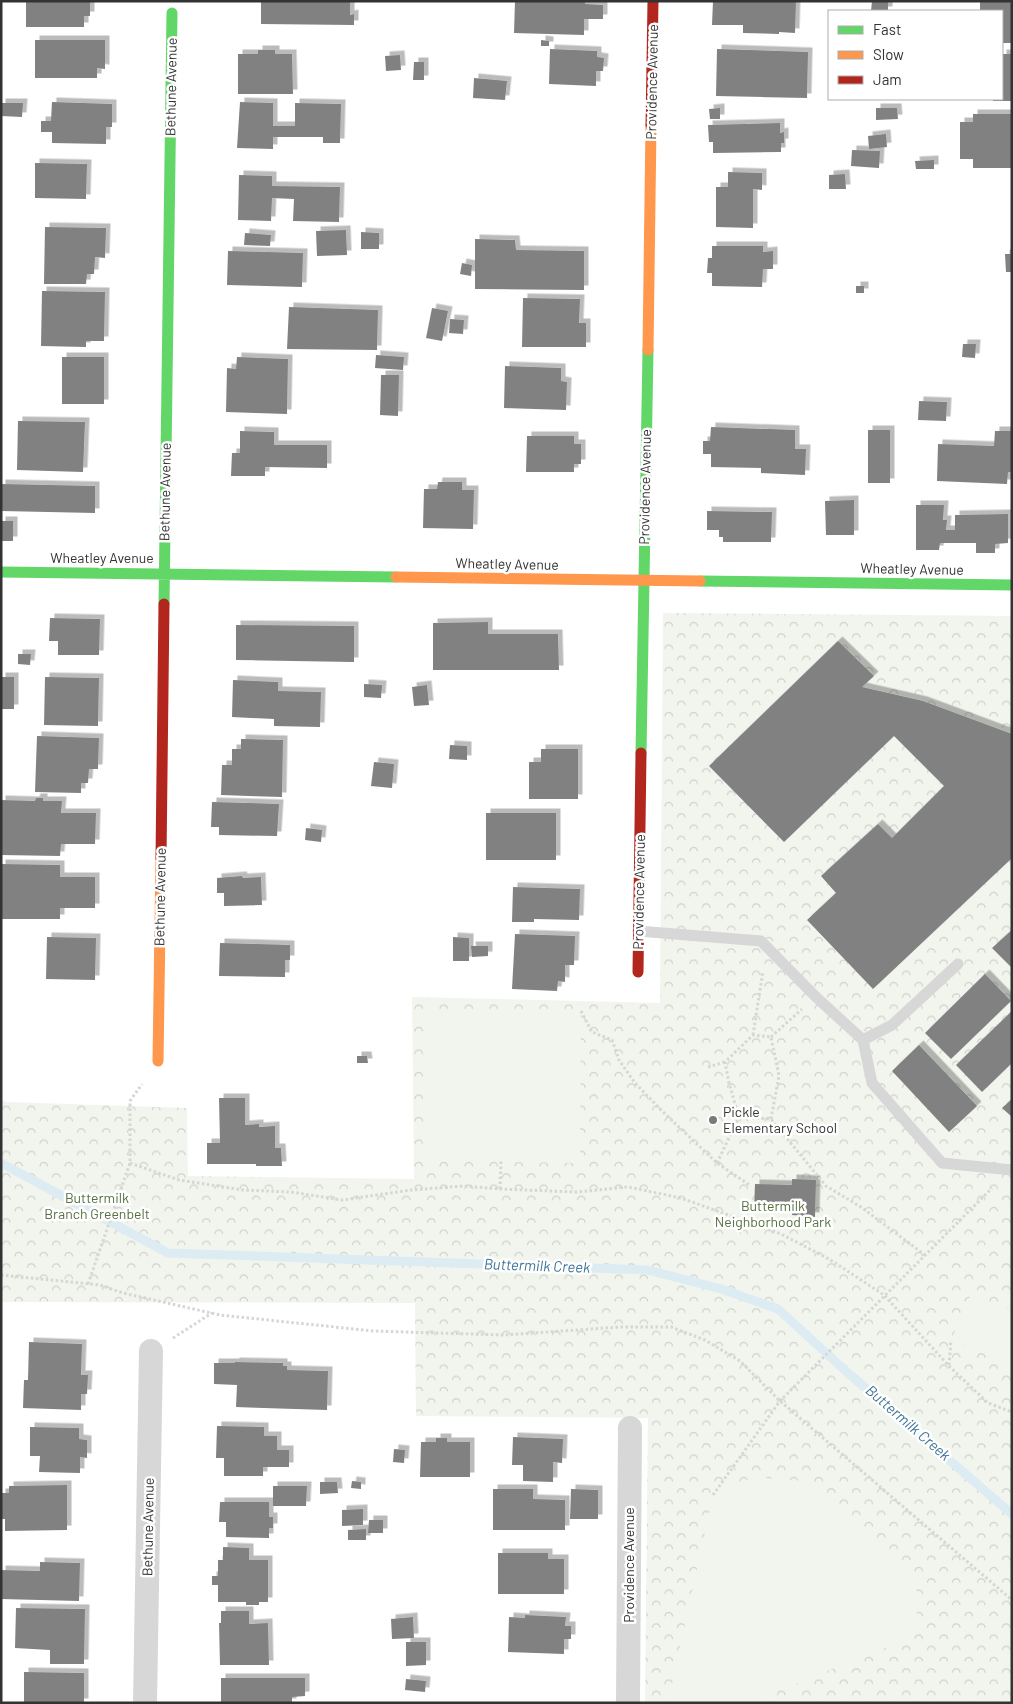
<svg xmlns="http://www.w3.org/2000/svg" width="1013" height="1704" font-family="Barlow,sans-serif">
<defs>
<pattern id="park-crowns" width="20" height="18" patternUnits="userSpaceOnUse" patternTransform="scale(1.25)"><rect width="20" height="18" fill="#f1f5ed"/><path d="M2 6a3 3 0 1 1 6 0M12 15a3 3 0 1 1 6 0" fill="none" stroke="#cfd2cc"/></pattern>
<filter id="shadow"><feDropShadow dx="4.5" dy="-4.5" stdDeviation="0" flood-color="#0004"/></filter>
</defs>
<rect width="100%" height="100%" fill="#fff"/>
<!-- park -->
<path fill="url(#park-crowns)" d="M663,613L1012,616V1703H645L648,1418L416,1416L415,1303L1,1302V1100L7,1102L187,1108L188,1176L414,1179L412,997L660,1003Z"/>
<!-- garden -->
<path fill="#f1f5ed" d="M424,1009L581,1011L580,1163L423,1161Z
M970,1296L1012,1310V1362L951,1341Z
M754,1477L804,1481L901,1562L919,1595L914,1636L748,1703H668L713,1495Z"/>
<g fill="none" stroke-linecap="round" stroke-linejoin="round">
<!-- stream -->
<path stroke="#ddebf3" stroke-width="9" d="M1,1163L168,1253L648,1270L721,1289L778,1309L848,1373L1012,1514"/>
</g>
<!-- building -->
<path fill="#818181" filter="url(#shadow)" d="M26,1H90V16H84V27H26Z
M261,1H350V15L354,14V25L261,24Z
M515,1H585V4L603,5V19H584V35L514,33Z
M713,1H796L795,33L779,32V34L743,33V25H712Z
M872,1H888V11H871Z
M980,1H1012V43H1002V11H980Z
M35,40H105V69L97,68V78H35Z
M541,40L549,41V46H541Z
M550,49L597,51V57L604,58L603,71H596V86L549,84Z
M717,49L808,52L807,98L716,96Z
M258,50H275V54H292L293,94H238V54H258Z
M1002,54H1012V101H993V99H1002Z
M400,55L401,70L386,71L385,56Z
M414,62H424V80H413Z
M474,78L507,81L505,100L473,98Z
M52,102L112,104V127H106V144L52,143V132H41V121H51Z
M240,102L273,103V126H295V103L341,104L340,143H323V137H273V149L237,148Z
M1,103H23L22,117L1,116Z
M720,108V119H710L709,109Z
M876,108H897L898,119L876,120Z
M973,114H1012V168H973V159H960V122H973Z
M780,123V133L784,132V143H781V152L713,153V142H709L708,125Z
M886,134L887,147L869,149L868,136Z
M852,150L880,151L879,168L851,166Z
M934,160V169H916L915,161Z
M35,163L87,164L86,199L35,198Z
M728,172L762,173V190L753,189V228L716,227V187H728Z
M845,174L846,189H829V175Z
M239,175L272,176V186L340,187L339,222L293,221L294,199L272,198L271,221L238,220Z
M45,227L106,228L105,258L95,257L94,274H87L86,284H44Z
M346,230L347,255L317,256L316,231Z
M361,232L379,233V249H361Z
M245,233L271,235L270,246L244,245Z
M475,239L515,240L516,250L584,251V290L475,289Z
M712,246H763V252L773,251V269H763L762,287L712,286V273H707L708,258H712Z
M228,251L303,253L302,287L227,285Z
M1005,254H1012V272H1006Z
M462,263L472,265L471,276L460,274Z
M856,286H864V293H856Z
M42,291L105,292L104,341H86V347L41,346Z
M523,298L580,299L579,323H586V347H522Z
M289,307L378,310L377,350L287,349Z
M432,308L448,311L442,341L426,338Z
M450,319L464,320L463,334L449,333Z
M963,344H976L975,358L962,357Z
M376,355L404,357L403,370L375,368Z
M62,357H104V404H62Z
M237,357L288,359L287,414L226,412L227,368L236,369Z
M505,366L561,368V381L567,382L566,410L504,408Z
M381,375H399L398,416L380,415Z
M919,401L947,402L946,421L918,420Z
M18,421L85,422L83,472L17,470Z
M711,427L795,430V449H806L805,475L761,473V468L711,467V454H703V441H710Z
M868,430H890V483H868Z
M240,431L274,432V445H327V468L265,467V476H231L232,453H240Z
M995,431H1012V472H1008L1007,484L937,481L938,444L994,446Z
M527,436H574V444H581V464H574V472H526Z
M438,482H462V490H474L473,529L423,528L424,489H437Z
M1,484L95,486V513L1,511Z
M854,500V535H826L825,501Z
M916,505H944L943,520H947L946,530H955V515L1008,514V543L995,544V553H976V543H940L939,550H916Z
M707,511L772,512L771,542H723V537H719V530H707Z
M1,521H13V541H1Z
M50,618L100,619L99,655H58V641H49Z
M488,622V634H558L559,670H433V623Z
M236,625L354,626V662L236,660Z
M838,641L874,676L862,687L923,701L1012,734V858L873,989L807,920L836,893L821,876L878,824L892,838L944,786L894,736L784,842L709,766Z
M18,654H31L30,665L18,664Z
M1,677H14V709H1Z
M45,677L99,678L98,726L44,725Z
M233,680L278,682V691L321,692L320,727L274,726V719L232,717Z
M364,684L382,685L381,698L364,697Z
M427,685L429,705L414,706L412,687Z
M37,736L99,738L98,769H89L88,783H81V793L35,792Z
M241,739L283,740L282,797L221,795L222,765H232V749H241Z
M450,745L467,746V760L449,759Z
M541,749H578V799H529V762H541Z
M374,762L394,764L392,788L371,786Z
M36,798H43V801H62L61,813H96L95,844H61L60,856L1,855V800L35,801Z
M212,802L279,804L277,836L219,835V827H211Z
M486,813H556V860H486Z
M306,828L322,830L321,842L305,840Z
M1,864L60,865V877H95V908H60V919H1Z
M242,876L243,878L261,877L262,905L224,906V893H217V878Z
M513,887L580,889L579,920L534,919V922H512Z
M1012,930V968L992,948Z
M515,934L575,936L574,965H565V982L558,981L557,991L512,989Z
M47,937L96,938L95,980L46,979Z
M453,937L469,938V961H453Z
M220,943L290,945V960H285V977L219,976Z
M471,946H488V956L472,957Z
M985,974L1011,1001L951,1059L925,1033Z
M1012,1011V1063L982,1092L956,1065Z
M919,1045L977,1106L949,1132L892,1071Z
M357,1056H367L368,1063H357Z
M219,1098H245V1125L259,1124V1127L275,1126V1148H281L282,1166H256V1164H207V1143H220Z
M1012,1099V1117L1002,1108Z
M792,1179L816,1180L815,1217L792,1215V1212L754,1210L755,1184L792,1185Z
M29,1342L82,1344L81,1375H88L87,1394H81V1410L23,1408L24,1380H28Z
M235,1362L283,1363V1366H287V1370L328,1371L327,1410L236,1407L237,1385L214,1384V1363H235Z
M217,1426L264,1427V1436H277V1450H289V1467H263V1476H224V1458H216Z
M30,1427L79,1428V1439L87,1440V1458L80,1457V1473L39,1472L40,1456H30Z
M513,1437L563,1439L562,1463L553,1462V1482L523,1481V1465H512Z
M436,1438H447V1442H470V1477H420L421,1442H436Z
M394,1449L405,1450L404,1463L393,1462Z
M352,1481L361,1482V1489L351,1488Z
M320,1482H337L338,1493L320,1494Z
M67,1485V1530L5,1531V1519H1V1493H9V1486Z
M273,1486H307L306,1506H273Z
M493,1489H533V1499L565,1500V1530H493Z
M571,1489L598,1490V1519H570Z
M220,1502H269V1517H273V1528H269V1538L226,1537V1522H219Z
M363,1509V1525L342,1526V1510Z
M369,1520H383V1533H368Z
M366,1529V1540H348V1530Z
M223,1547L249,1548V1560H268V1602H259V1605H246V1602H218V1585H212V1576H218V1560H223Z
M498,1553H548V1559H564V1594H498Z
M40,1562L80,1563L79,1601L1,1599V1570L40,1571Z
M16,1608L85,1609L84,1664H50V1650L15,1648Z
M221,1611H249V1624L268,1623L269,1665H220L219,1623H221Z
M525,1615L566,1617L565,1626H571V1639H564V1654L508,1652L509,1617L525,1618Z
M413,1617L414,1638L392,1639L391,1619Z
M406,1642H426V1665L406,1666Z
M24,1672L84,1673V1703H24Z
M221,1678H305V1696L292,1697V1703H221Z
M406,1679L426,1681L425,1692L405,1690Z"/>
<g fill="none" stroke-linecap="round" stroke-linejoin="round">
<!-- path -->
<path stroke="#d6d6d6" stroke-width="3" stroke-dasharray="2.5 2.5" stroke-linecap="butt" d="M581,1011L592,1032L612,1040L619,1060L635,1083L662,1111L717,1163L751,1186
M753,1035L763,971
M771,1037L802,1009
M708,1067L725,1062
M771,1119L779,1076L771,1037L753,1035L725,1062L729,1083L739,1117L771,1119L826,1186L861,1207L925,1255
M130,1163L179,1180L243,1190L291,1192L342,1200L411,1190L463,1186L500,1189L576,1192L628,1187L681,1198L781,1234L829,1259L884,1295L949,1366L988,1403L1012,1412
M717,1163L739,1117
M500,1189L501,1161
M1,1275L100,1285L123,1293L220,1315L373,1331L504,1335L620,1327H671L705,1340L740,1361L780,1401L1012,1600
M88,1284L130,1163V1101L142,1084
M173,1338L212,1313
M949,1365L951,1341
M713,1495L780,1401L992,1188"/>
<!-- lane -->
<path stroke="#d7d7d7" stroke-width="11" d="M638,931L761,941L816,997L863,1040L872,1083L942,1163L1012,1170
M863,1040L892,1025L958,964"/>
<!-- street -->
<path stroke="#d7d7d7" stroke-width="24" d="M145,1703L151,1351
M628,1703L630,1428"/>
<!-- fast -->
<path stroke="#63d668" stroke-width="11" d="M1,572L396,577
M700,581L1012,585
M164,604L172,13
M641,753L648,350"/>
<!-- slow -->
<path stroke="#ff974d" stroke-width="11" d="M648,350L651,125
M396,577L700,581
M158,1061L161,858"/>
<!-- jam -->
<path stroke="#b3261e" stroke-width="11" d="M651,125L653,1
M161,858L164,604
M638,972L641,753"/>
</g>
<!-- markers -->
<circle fill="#7a7a7a" stroke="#fff" stroke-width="2" cx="713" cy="1120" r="5"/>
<g text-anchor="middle" stroke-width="5" stroke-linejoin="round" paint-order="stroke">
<!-- street labels -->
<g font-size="14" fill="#333" stroke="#fff">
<text transform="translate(652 82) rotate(-89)" y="5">Providence Avenue</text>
<text transform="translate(171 87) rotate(-89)" y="5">Bethune Avenue</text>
<text transform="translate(645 487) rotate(-89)" y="5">Providence Avenue</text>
<text transform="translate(165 492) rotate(-89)" y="5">Bethune Avenue</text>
<text x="102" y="563">Wheatley Avenue</text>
<text transform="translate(507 564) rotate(1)" y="5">Wheatley Avenue</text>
<text transform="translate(912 569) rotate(1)" y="5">Wheatley Avenue</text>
<text transform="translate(639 892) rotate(-89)" y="5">Providence Avenue</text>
<text transform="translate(160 897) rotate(-89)" y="5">Bethune Avenue</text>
<text transform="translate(148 1527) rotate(-89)" y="5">Bethune Avenue</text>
<text transform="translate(629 1565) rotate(-90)" y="5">Providence Avenue</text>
</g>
<!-- poi labels -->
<g font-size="14" fill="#333" stroke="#fff" text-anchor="start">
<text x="723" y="1117">Pickle<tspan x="723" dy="16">Elementary School</tspan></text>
</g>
<!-- park labels -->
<g font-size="14" fill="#56703f" stroke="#fff">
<text x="97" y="1203">Buttermilk<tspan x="97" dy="16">Branch Greenbelt</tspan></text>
<text x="773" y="1211">Buttermilk<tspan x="773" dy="16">Neighborhood Park</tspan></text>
</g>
<!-- water labels -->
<g font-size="15" font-style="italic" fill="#3f7597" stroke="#fff">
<text transform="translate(537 1266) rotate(2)" y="5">Buttermilk Creek</text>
<text transform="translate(908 1423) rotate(41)" y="5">Buttermilk Creek</text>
</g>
</g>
<!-- border -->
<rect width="1013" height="1704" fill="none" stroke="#333333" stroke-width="5"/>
<!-- legend -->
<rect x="828" y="10" width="175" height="90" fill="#ffffff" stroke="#adadad"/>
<rect x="838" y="26" width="25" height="8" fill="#63d668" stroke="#adadad"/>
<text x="873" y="35" font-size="15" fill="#333333">Fast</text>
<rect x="838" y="51" width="25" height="8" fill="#ff974d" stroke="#adadad"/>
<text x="873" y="60" font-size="15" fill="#333333">Slow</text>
<rect x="838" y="76" width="25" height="8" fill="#b3261e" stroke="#adadad"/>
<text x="873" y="85" font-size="15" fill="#333333">Jam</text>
</svg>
